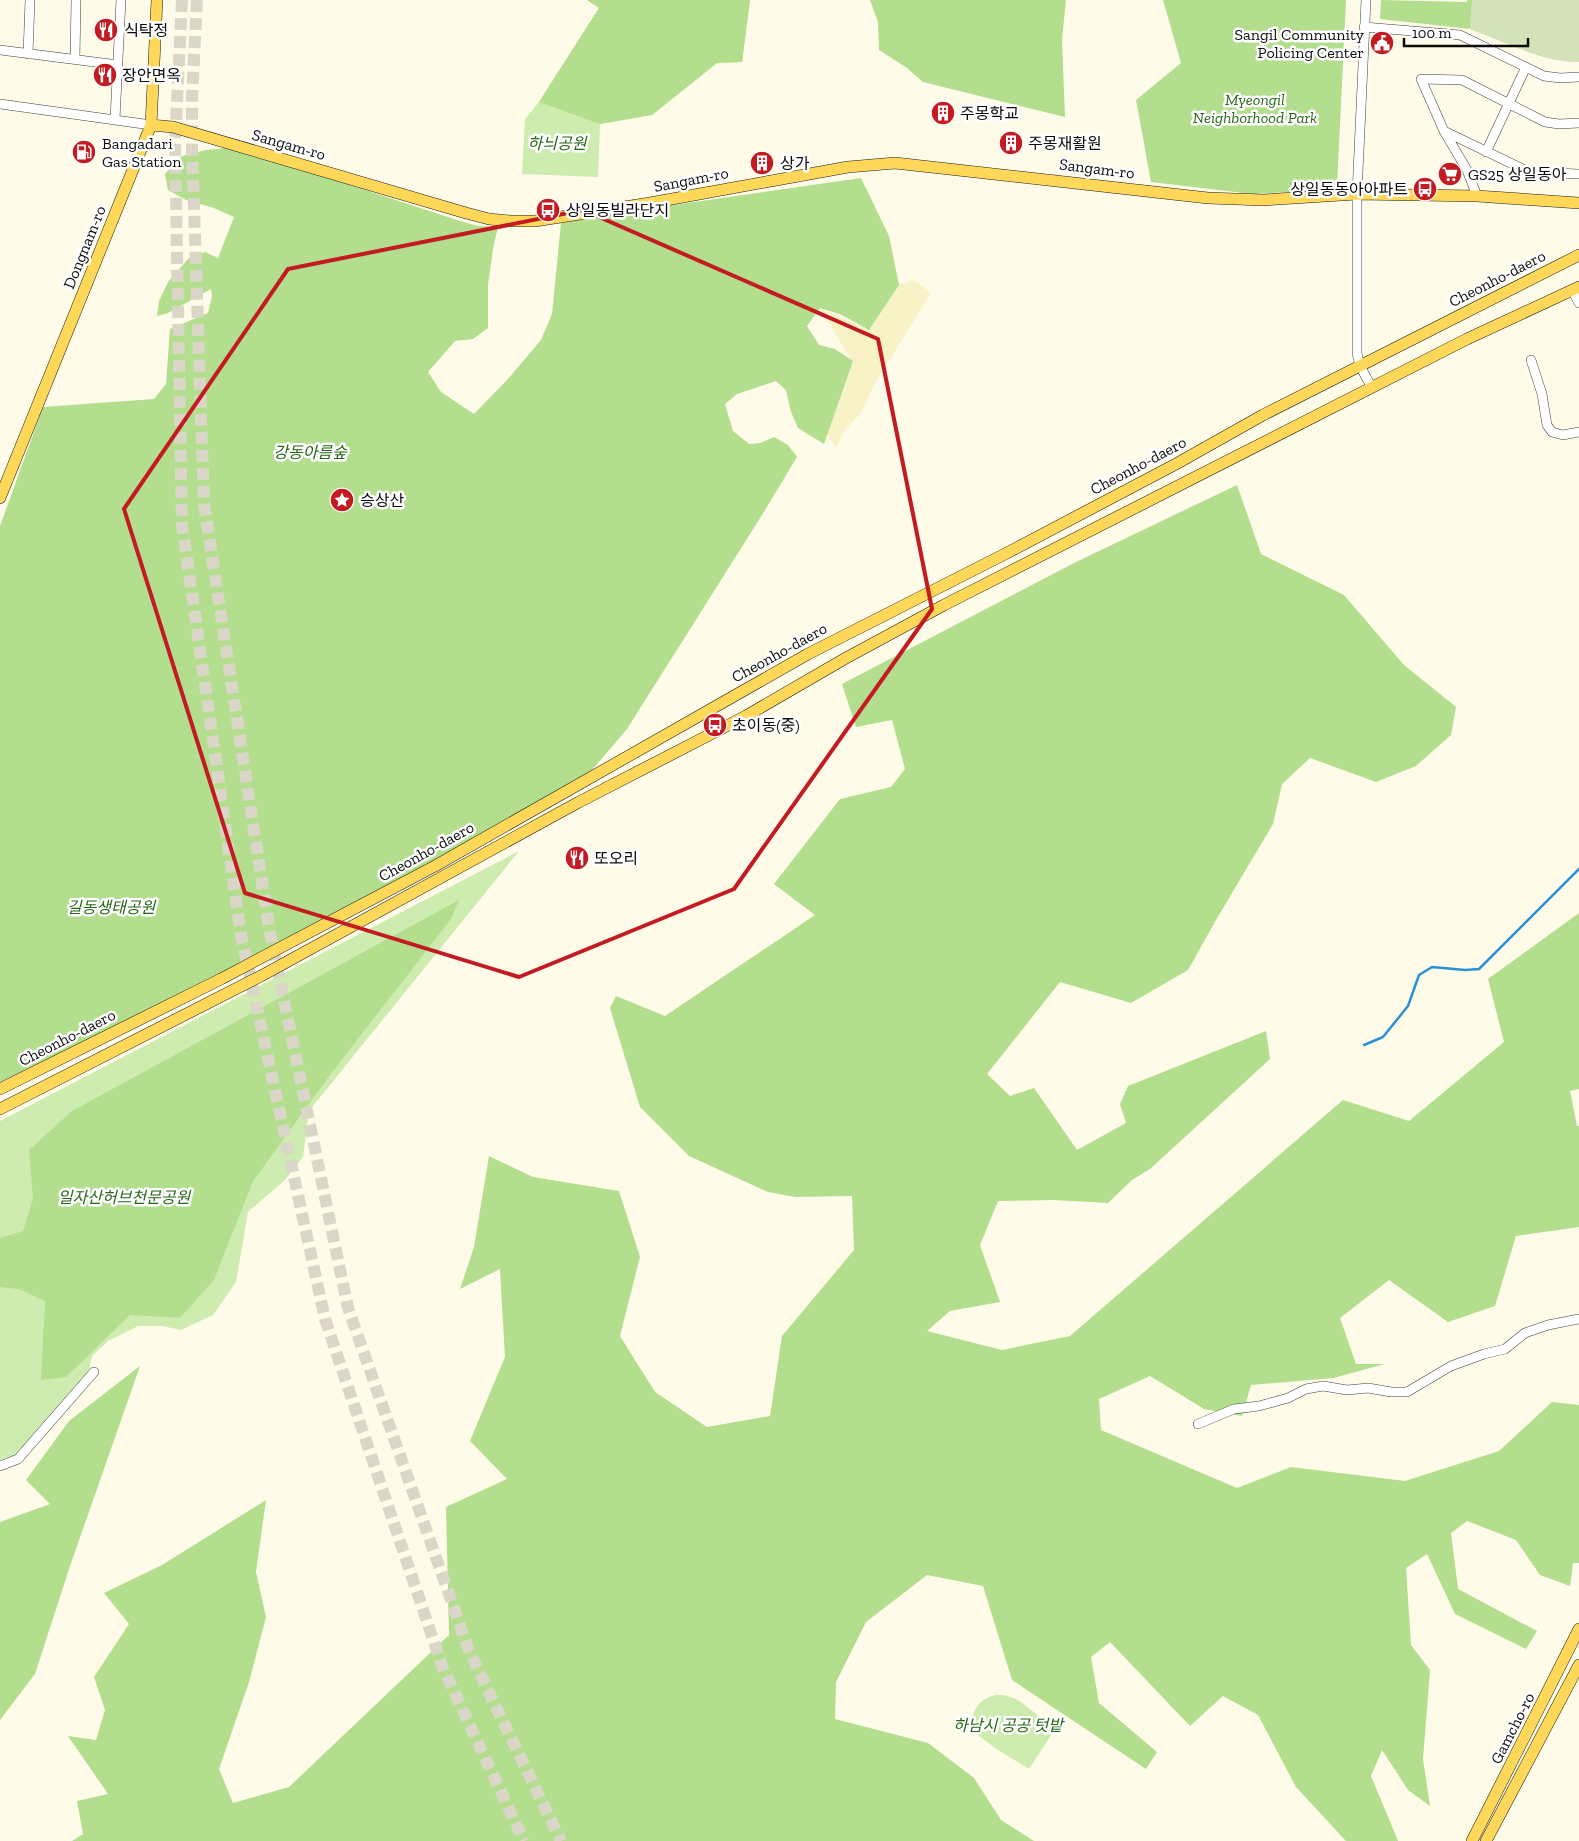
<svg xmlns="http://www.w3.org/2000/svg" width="1579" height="1841" font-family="'Zilla Slab','Noto Sans KR',serif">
<rect width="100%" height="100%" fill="#fffbe9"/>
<!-- farmland -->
<path fill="#f7f3c7" d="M914,280L931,293L875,383L861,413L845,430L836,448L827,435L852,361L820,308L869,330L899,285Z"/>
<!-- green -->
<path fill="#cfecb0" d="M587,0H750L742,62L717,63L652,115L600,124L598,177L522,174L525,119L539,102L599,8Z
M519,851L309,1111L303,1157L285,1180L248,1212L236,1282L213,1315L181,1330L162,1326H138L108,1341L92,1356L89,1370L15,1455L0,1460V1121Z
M995,1695C1017,1694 1024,1705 1040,1717C1045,1721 1052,1723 1057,1726L1029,1769L998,1750L975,1733C969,1714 976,1700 995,1695Z"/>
<!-- forest -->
<path fill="#b2de8e" d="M587,0H750L742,62L717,63L652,115L600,124L539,102L599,8Z
M870,0H1066L1062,39L1065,117L923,82L907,68L879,50L878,22Z
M1163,0H1346L1337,186L1332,190L1252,194L1151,182L1136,100L1181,63Z
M1381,0L1467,2V0H1524L1544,57L1470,29L1380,19Z
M226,148L292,166L460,221L478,226L498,227L493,249L488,285V328L473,339L455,341L428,372L441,392L474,414L508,379L541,340L552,314L561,223L667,206L861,178L889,236L899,285L869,330L842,315L820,308L807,326L819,345L835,349L853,361L824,444L798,428L791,412L786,390L776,381L737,394L725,404L733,431L749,444L760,443L774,437L788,445L797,457L762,515L627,729L574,791L256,960L0,1082V526L43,407L154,399L166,384L170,329L208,313L212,296L211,289L168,313L157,316L159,301L168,282L189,258L205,252L218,258L234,217L214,208L186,200L168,190L165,174L182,156L206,150Z
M1237,485L1261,554L1344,595L1404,665L1456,707L1451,735L1416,766L1376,782L1310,758L1282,784L1273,824L1216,920L1188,970L1131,1003L1060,982L987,1074L1010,1096L1034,1088L1077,1150L1126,1123L1120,1104L1128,1086L1266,1031L1270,1059L1150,1169L1132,1180L1108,1203L1053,1200L998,1201L980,1245L1000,1302L950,1311L927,1331L1002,1350L1070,1336L1343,1100L1409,1121L1504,1042L1488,979L1579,913V1089L1570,1091L1577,1126H1579V1227L1516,1236L1495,1306L1448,1322L1389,1280L1340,1318L1356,1364H1385L1333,1378L1251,1385L1242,1416L1204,1409L1150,1376L1099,1399L1101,1430L1237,1488L1291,1467L1405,1481L1499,1451L1552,1402L1579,1405V1563H1573L1570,1586L1540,1575L1516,1540L1467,1521L1451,1533L1458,1589L1537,1631L1526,1649L1455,1614L1427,1554L1406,1568L1411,1645L1430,1670L1423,1759L1430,1806L1408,1790L1382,1750L1371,1776L1398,1841H1346L1296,1787L1258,1715L1223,1696L1190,1726L1110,1642L1091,1657L1099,1703L1157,1752L1146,1769L1012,1680L983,1586L927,1575L866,1622L836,1682L835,1719L928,1743L974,1778L1001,1820L1034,1841H72L83,1834L77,1801L108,1794L68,1736L96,1740L105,1710L94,1677L129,1624L104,1593L162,1565L266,1500L256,1572L266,1617L249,1682L219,1769L233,1803L289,1787L449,1635L446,1507L507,1479L470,1441L505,1357L500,1269L460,1289L474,1247L489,1156L533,1177L619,1191L640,1257L620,1336L655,1392L707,1427L770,1416L782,1336L854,1250L852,1196L795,1197L768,1192L689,1156L640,1107L610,1008L616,996L665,1016L815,915L774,884L840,799L891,787L905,769L892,720L856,727L842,684L1076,562Z
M459,900L451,919L333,1071L253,1181L214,1280L180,1318L130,1315L66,1377L41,1380L45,1301L19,1289L0,1287V1238L23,1231L33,1199L29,1150L72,1111Z
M140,1366L70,1566L35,1674L0,1720V1522L50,1504L26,1480L69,1421Z"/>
<!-- cemetery -->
<path fill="#d4e2b9" d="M1472,0H1579V62C1541,63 1505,41 1470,29Z"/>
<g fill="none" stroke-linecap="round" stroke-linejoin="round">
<!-- stream -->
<path stroke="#2b91d7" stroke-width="2.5" d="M1364,1045L1383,1037L1408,1006L1419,975L1432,967L1465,970L1479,969L1579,869"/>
<!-- highway-tunnel -->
<path stroke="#dad7c8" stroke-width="12" stroke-dasharray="12 6" stroke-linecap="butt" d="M182,0L175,144L182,525L241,935L325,1319L442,1666L524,1841
M197,0L192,97V149L204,504L269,928L348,1308L469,1651L561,1841"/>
<!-- minor casing -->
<g stroke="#3e3e3e" stroke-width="10">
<path id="minor" d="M1366,0L1357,194V353L1360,366L1372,388
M1364,27L1460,35L1544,76L1560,78L1579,77
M0,50L118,65
M28,54L30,0
M75,59L76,0
M0,104L151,125
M115,119L121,0
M1444,131L1529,172L1579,174
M1486,152L1526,67
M1477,196L1467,170L1444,131L1421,79L1462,80L1545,122L1559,124L1579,123
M1572,290L1579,303
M1531,360L1542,394L1547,425L1552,432L1563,435L1579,432
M1198,1424L1234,1409L1259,1406L1288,1398L1306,1389L1323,1386L1347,1390L1368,1388L1391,1392H1407L1451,1366L1484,1354L1505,1349L1525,1333L1548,1325L1579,1319
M0,1466L18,1459L94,1372"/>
</g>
<!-- major casing -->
<g stroke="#1c1c1c" stroke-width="12">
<path id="major" d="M151,125L173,127L466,213L489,219L511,221H535L650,203L848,167L895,163L1208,198L1263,200L1357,194L1477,196L1579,203
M0,498L151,125L157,0
M0,1089L221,979L435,866L808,654L1005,554L1176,464L1263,415L1579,255
M0,1109L261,976L579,802L746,716L846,658L944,605L1467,339L1579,287
M1472,1841L1579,1629
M1486,1841L1579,1665"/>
</g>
<!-- minor -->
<use href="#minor" stroke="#fff" stroke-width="9"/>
<!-- major -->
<use href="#major" stroke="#ffd859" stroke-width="11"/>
</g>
<!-- marked area -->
<path fill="none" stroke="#c41a21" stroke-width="4" stroke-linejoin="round" d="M583,210L878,339L932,609L734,889L519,977L245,893L124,509L288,269Z"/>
<!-- icons -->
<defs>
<g id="restaurant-disc" transform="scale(1.25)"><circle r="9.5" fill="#c41a21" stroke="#fff"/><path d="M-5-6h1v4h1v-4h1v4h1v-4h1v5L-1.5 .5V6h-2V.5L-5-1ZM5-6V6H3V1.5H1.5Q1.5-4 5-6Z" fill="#fff"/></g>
<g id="civic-disc" transform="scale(1.25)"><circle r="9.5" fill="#c41a21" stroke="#fff"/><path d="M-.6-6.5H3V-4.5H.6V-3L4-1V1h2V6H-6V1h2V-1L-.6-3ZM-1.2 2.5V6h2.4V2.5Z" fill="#fff"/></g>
<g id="building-disc" transform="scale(1.25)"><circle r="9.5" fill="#c41a21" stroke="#fff"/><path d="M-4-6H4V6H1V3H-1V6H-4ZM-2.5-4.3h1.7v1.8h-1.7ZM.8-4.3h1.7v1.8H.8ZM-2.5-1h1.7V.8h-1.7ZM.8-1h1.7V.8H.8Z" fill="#fff"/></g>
<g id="fuel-disc" transform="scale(1.25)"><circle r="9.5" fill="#c41a21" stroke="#fff"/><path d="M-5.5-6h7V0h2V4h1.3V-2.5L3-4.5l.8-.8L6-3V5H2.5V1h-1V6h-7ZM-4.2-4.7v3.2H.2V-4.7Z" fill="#fff"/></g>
<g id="supermarket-disc" transform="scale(1.25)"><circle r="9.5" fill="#c41a21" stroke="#fff"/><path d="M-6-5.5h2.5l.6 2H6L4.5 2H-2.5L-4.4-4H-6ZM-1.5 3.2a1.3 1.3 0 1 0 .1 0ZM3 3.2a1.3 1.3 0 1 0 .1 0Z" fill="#fff"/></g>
<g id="bus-disc" transform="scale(1.25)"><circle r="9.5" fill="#c41a21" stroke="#fff"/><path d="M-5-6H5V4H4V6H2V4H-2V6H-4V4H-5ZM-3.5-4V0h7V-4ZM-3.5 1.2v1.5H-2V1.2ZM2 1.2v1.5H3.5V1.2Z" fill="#fff"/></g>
<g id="sight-disc" transform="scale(1.25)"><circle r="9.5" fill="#c41a21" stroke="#fff"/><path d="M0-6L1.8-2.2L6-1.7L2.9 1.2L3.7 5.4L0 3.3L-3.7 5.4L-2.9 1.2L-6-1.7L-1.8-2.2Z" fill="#fff"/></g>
</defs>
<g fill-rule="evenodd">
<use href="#restaurant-disc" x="106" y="30"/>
<use href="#civic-disc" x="1382" y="43"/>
<use href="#restaurant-disc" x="105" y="75"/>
<use href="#building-disc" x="943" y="113"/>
<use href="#building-disc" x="1011" y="143"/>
<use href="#fuel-disc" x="84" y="152"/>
<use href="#building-disc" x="762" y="163"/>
<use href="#supermarket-disc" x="1450" y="174"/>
<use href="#bus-disc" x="1425" y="189"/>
<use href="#bus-disc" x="548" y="210"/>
<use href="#sight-disc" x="342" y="500"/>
<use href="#bus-disc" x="715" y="725"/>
<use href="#restaurant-disc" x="577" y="858"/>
</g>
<g text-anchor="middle" stroke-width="5" stroke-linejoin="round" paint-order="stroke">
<!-- poi labels -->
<g font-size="16" fill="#0b0b0b" stroke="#fff" text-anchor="start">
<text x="124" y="36">식탁정</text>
<text x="1364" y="40" text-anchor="end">Sangil Community<tspan x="1364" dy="18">Policing Center</tspan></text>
<text x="122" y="81">장안면옥</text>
<text x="960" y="119">주몽학교</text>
<text x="102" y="149">Bangadari<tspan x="102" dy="18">Gas Station</tspan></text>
<text x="1028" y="149">주몽재활원</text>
<text x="780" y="169">상가</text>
<text x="1468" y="180">GS25 상일동아</text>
<text x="1408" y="195" text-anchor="end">상일동동아아파트</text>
<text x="566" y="216">상일동빌라단지</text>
<text x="360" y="506">승상산</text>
<text x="732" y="731">초이동(중)</text>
<text x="594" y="864">또오리</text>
</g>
<!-- park labels -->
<g font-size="16" font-style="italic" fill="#276717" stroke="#fff">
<text x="1255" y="105">Myeongil<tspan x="1255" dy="18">Neighborhood Park</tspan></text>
<text x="557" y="149">하늬공원</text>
<text x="310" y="458">강동아름숲</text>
<text x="111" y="913">길동생태공원</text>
<text x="124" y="1203">일자산허브천문공원</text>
<text x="1008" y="1731">하남시 공공 텃밭</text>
</g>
<!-- street labels -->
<g font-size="16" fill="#0b0b0b" stroke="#fff">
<text transform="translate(289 144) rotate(16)" y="6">Sangam-ro</text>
<text transform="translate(1097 168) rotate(7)" y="6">Sangam-ro</text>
<text transform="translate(691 179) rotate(-11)" y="6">Sangam-ro</text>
<text transform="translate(84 247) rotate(-68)" y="6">Dongnam-ro</text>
<text transform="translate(1497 278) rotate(-27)" y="6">Cheonho-daero</text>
<text transform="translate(1138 465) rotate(-28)" y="6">Cheonho-daero</text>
<text transform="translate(779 652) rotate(-29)" y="6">Cheonho-daero</text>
<text transform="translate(426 851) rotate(-29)" y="6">Cheonho-daero</text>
<text transform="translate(67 1037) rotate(-27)" y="6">Cheonho-daero</text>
<text transform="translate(1512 1728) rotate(-63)" y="6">Gamcho-ro</text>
</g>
</g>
<!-- scale -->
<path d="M1404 38v8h124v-8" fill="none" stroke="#0b0b0b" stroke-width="2.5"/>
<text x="1412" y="38" font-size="15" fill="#0b0b0b" stroke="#ffffff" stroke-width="4" paint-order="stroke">100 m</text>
</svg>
